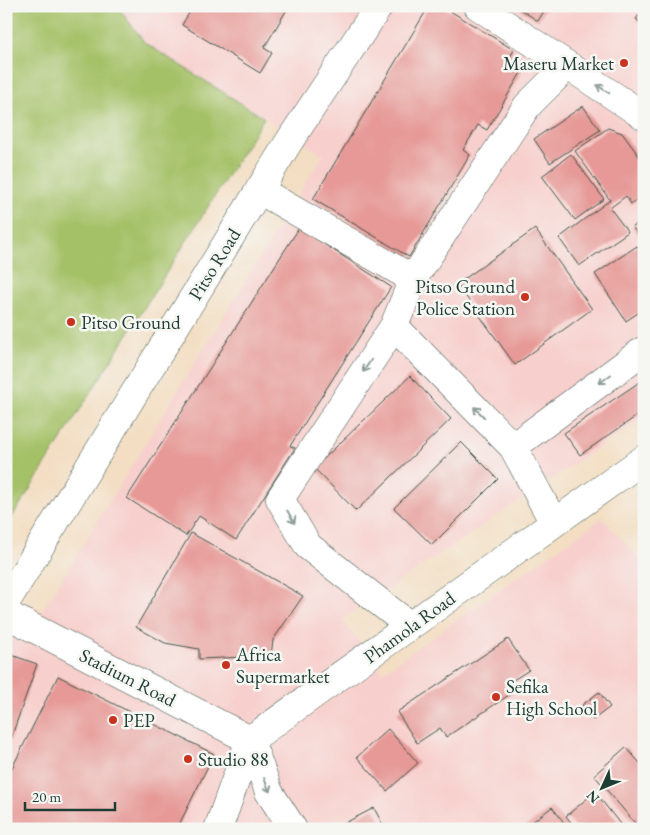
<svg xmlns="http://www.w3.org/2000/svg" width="650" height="835" font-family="'EB Garamond',serif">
<rect width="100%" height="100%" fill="#f6f6f2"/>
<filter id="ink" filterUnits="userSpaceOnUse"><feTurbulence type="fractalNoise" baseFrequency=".02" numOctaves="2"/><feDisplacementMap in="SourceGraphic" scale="10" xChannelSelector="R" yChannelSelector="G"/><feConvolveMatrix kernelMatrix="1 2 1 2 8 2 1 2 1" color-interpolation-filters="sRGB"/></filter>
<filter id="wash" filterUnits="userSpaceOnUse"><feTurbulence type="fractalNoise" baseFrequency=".0096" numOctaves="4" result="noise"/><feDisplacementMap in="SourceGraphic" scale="20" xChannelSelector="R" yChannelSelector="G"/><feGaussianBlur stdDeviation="1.12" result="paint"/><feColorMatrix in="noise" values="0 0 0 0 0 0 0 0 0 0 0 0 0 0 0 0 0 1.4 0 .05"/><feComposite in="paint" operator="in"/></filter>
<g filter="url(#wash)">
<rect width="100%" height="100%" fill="#f3dec3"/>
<!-- built -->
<path fill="#f7d0cd" d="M117,6H644V417L342,620L383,672L602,518L644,563V829H6V593L42,611L323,155L145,43Z"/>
<!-- green -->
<path fill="#a5c167" stroke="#627f4e" d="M6,6H117L145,43L264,118L6,527Z"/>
<g id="blocks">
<!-- building -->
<path fill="#e69996" d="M193,6H289L264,48L272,53L260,73L182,25Z
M429,6H442L514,50L507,62L522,71L487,130L478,125L463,150L470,155L409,257L313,199Z
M515,6H547L538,21Z
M644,9V25L636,19Z
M583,106L600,130L550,163L534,139Z
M608,128L622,133L644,163V195L631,204L626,196L610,208L628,232L579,266L559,238L610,200L575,151Z
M571,154L604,199L575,220L542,176Z
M644,219V242L632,227Z
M299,228L391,287L290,446L295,448L236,540L199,516L186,536L127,498Z
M535,229L592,309L515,365L457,284Z
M637,246L644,256V309L626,321L595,274Z
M410,376L451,419L356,511L314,468Z
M644,379V411L580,455L564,433Z
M461,442L498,479L432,545L394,508Z
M191,533L303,596L273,640L271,656L199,659V649L165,643L136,627Z
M508,639L529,670L507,684L512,693L446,737L440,728L417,743L397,712Z
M6,653L37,664L8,747H6Z
M58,676L214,754L177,829H6V780Z
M599,692L610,707L593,720L582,705Z
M388,729L418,763L387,791L357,757Z
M626,747L644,768V829H640L594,775Z
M595,792L624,829H576L566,816Z
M552,807L569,829H523Z
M374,808L385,829H338L337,827Z"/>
</g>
</g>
<g filter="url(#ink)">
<use href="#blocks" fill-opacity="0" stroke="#3f5549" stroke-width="1"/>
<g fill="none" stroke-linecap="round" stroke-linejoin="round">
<!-- minor casing -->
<g stroke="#3f5549" stroke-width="29">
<path id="minor" d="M478,6L644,116
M259,190L413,279
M394,326L513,447L554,523
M513,447L644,350
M6,602L290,140L379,6
M6,614L250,740L269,792L293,829
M410,626L308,546L280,499L394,326L413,279L527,106L567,66
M218,829L250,740L644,459"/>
</g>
<!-- minor -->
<use href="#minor" stroke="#fff" stroke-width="28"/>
</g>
<!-- one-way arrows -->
<defs><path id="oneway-shaft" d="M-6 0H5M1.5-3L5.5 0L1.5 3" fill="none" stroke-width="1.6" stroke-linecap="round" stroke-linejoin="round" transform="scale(1.25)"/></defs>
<g stroke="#8f9e9a">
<use href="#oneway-shaft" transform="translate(603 89) rotate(-147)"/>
<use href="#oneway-shaft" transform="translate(367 366) rotate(124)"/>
<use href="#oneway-shaft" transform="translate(605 379) rotate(143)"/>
<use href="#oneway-shaft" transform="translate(479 412) rotate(-135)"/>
<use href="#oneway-shaft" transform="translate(291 517) rotate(60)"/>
<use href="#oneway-shaft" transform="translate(267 785) rotate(68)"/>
</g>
</g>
<!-- markers -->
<g fill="#c8321e" stroke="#f6f6f2" stroke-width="2">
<circle cx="624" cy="63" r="5"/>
<circle cx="525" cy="297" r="5"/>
<circle cx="71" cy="322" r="5"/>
<circle cx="226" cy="665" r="5"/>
<circle cx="496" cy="697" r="5"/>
<circle cx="113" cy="720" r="5"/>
<circle cx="188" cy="759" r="5"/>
</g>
<g text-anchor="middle" stroke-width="5" stroke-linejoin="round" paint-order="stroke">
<!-- poi labels -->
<g font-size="19" fill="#1f3d34" stroke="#f6f6f2" text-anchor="start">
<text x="614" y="70" text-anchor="end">Maseru Market</text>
<text x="515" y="293" text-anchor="end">Pitso Ground<tspan x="515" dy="22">Police Station</tspan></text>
<text x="81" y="329">Pitso Ground</text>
<text x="236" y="661">Africa<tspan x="236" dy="22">Supermarket</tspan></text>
<text x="506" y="693">Sefika<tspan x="506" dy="22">High School</tspan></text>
<text x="123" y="727">PEP</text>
<text x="198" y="766">Studio 88</text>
</g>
<!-- street labels -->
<g font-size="19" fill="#1f3d34" stroke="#f6f6f2">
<text transform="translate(214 264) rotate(-58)" y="7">Pitso Road</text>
<text transform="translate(409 627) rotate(-36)" y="7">Phamola Road</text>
<text transform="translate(128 677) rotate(27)" y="7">Stadium Road</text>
</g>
</g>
<!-- margin -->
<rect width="650" height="835" fill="none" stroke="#f6f6f2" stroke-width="25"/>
<!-- north arrow -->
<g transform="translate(602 788) rotate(226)" stroke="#f6f6f2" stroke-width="4" paint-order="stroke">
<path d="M0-4L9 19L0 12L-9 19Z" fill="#1f3d34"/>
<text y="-8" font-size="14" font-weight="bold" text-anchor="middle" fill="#1f3d34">N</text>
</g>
<!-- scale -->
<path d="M25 802v8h90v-8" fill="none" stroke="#1f3d34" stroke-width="2.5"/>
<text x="32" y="802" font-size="15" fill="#1f3d34" stroke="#f6f6f2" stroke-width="4" paint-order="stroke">20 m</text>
</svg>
